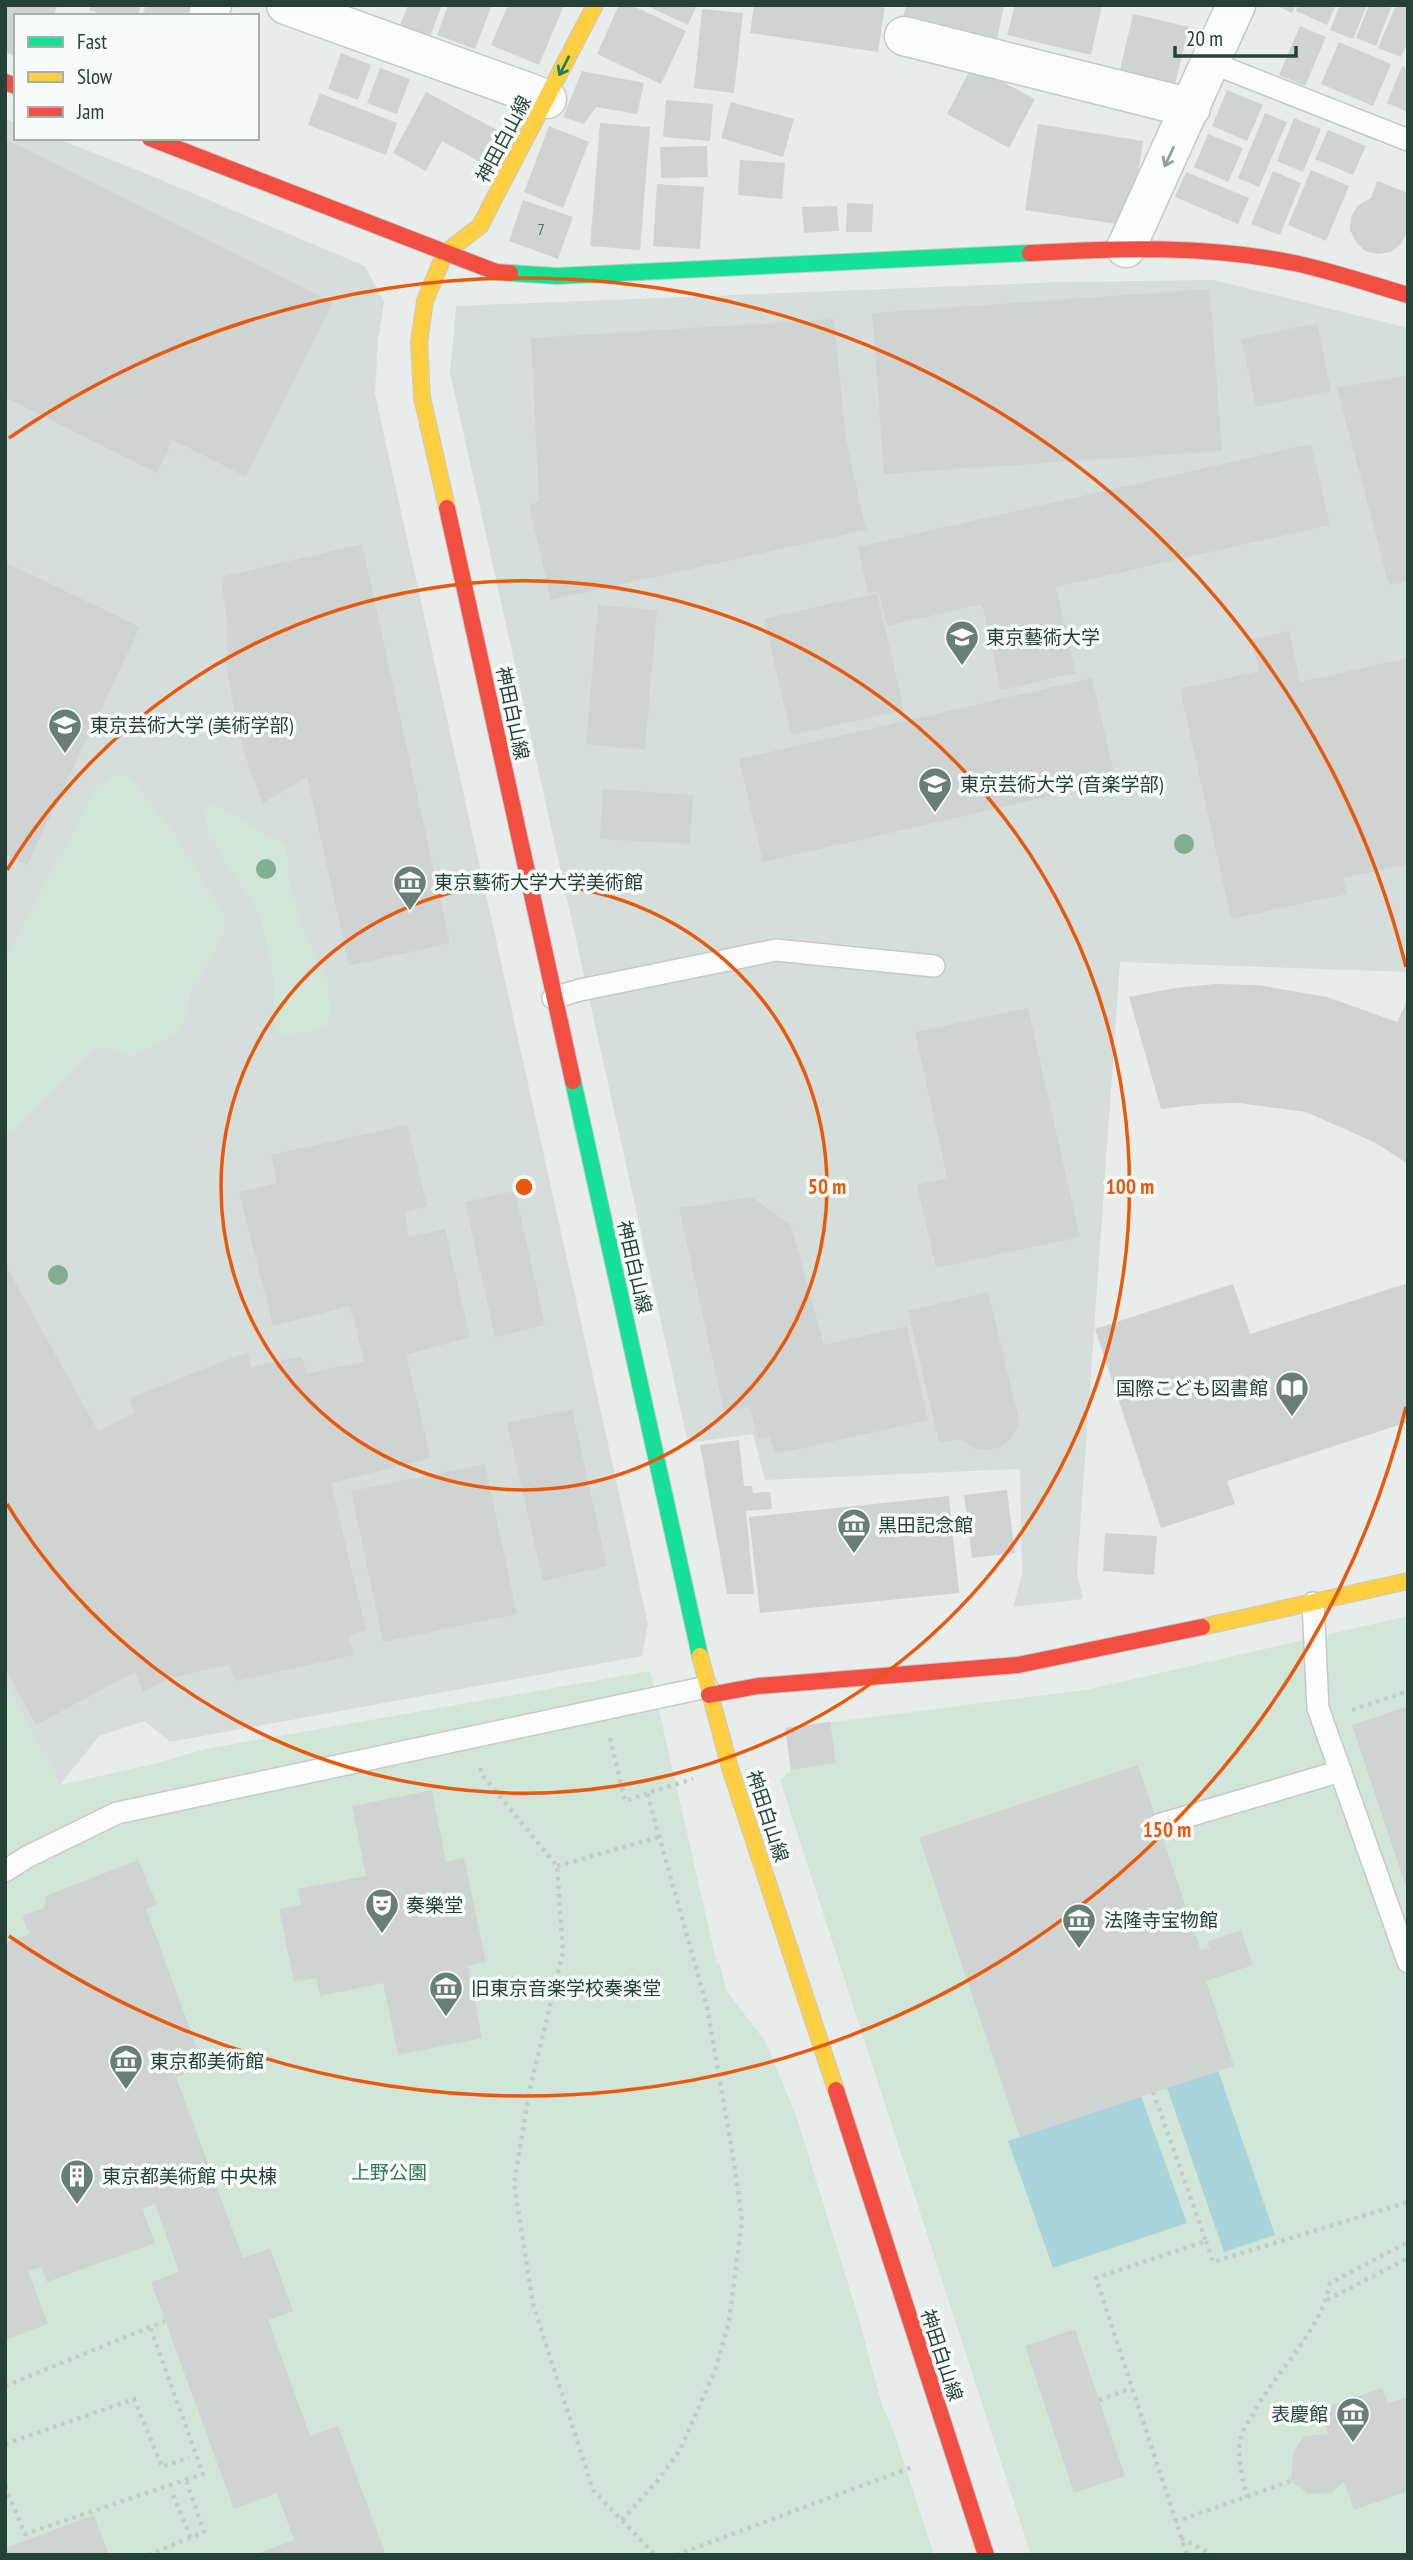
<svg xmlns="http://www.w3.org/2000/svg" width="1413" height="2560" font-family="'PT Sans Narrow','Noto Sans JP',sans-serif">
<rect width="100%" height="100%" fill="#e8edeb"/>
<!-- built -->
<path fill="#d6dedb" d="M5,119L16,123V138H56L147,174L365,266L384,302L378,341L375,394L648,1624L642,1656L170,1742L145,1721L99,1736L60,1785L5,1683Z
M1214,280L1408,328V972L1120,962L1077,1572L1083,1599L1013,1607L1022,1575L1020,1469L765,1480L753,1434L688,1443L450,373L456,306L1059,282Z"/>
<!-- green -->
<path fill="#d1e6d8" d="M111,777H129L171,830L224,915L226,930L192,989L180,1031L148,1049L129,1056L116,1049L94,1048L25,1120L5,1135V962L97,788Z
M217,805L285,846C289,867 289,891 296,911C306,945 343,993 326,1029L280,1036L273,1017L274,976L259,911L219,851L210,834L203,809Z
M1408,1616V2555H1031L780,1780L791,1770L785,1728L1086,1690Z
M650,1671L717,1964H720L726,1990L765,2041L796,2115L859,2319L882,2405L895,2435L934,2555H5V1683L60,1785L158,1763L205,1749Z"/>
<!-- water -->
<path fill="#a9d4db" d="M1218,2070L1275,2235L1224,2252L1167,2088Z
M1141,2096L1187,2223L1053,2268L1008,2141Z"/>
<!-- building -->
<path fill="#cfd4d2" d="M5,5H58L53,16H16V56L5,52Z
M91,5H141L138,16H107L89,10Z
M146,5H192L188,16H142Z
M408,5H442L428,42L398,31Z
M448,5H492L475,49L437,35Z
M508,5H564L539,65L491,45Z
M619,5H631L686,31L661,84L597,54Z
M645,5H697L688,25Z
M754,5H885L878,52L750,33Z
M906,5H1004L997,39L903,18Z
M1015,5H1102L1091,55L1007,35Z
M1275,5H1296L1292,13Z
M1298,5H1336L1327,25L1296,11Z
M1340,5H1367L1353,39L1330,30Z
M1369,5H1392L1376,46L1356,38Z
M1396,5H1408V42L1401,57L1378,48Z
M702,9L743,13L734,93L694,88Z
M1133,14L1189,27L1175,84L1120,70Z
M1300,26L1326,37L1305,86L1279,75Z
M1339,42L1391,64L1373,106L1321,84Z
M341,53L371,65L358,100L328,89Z
M972,66L1035,99L1009,148L947,114Z
M1402,66L1408,69V112L1387,103Z
M380,68L410,79L397,114L367,103Z
M582,71L644,83L637,114L596,107L584,124L563,117Z
M1227,90L1263,105L1247,141L1212,126Z
M426,92L501,132L484,164L442,141L426,171L393,153Z
M320,93L397,123L386,155L308,125Z
M666,100L713,104L710,141L663,137Z
M731,102L794,119L783,157L721,138Z
M1265,113L1287,122L1259,187L1238,178Z
M1294,118L1321,129L1303,172L1277,161Z
M600,123L650,127L640,250L590,246Z
M1038,124L1143,141L1130,226L1025,210Z
M549,126L589,142L563,208L524,192Z
M1328,130L1366,146L1353,175L1315,159Z
M1208,134L1243,148L1228,182L1194,167Z
M5,139L333,302L246,477L173,440L157,473L5,397Z
M707,146L708,177L661,178L660,147Z
M740,160L785,163L782,199L738,195Z
M1311,170L1349,186L1326,241L1288,225Z
M1273,171L1301,183L1280,235L1251,224Z
M1186,172L1249,198L1238,224L1175,197Z
M1377,181L1408,193L1407,233L1401,244L1391,252L1378,254L1365,251L1356,242L1350,230L1351,217L1357,206L1371,198Z
M657,184L704,187L700,249L653,246Z
M523,200L573,217L558,259L509,241Z
M847,203L873,204L872,232H846Z
M837,206L839,231L804,233L802,207Z
M1210,289L1222,451L884,474L872,313Z
M834,319L846,439L866,530L551,600L529,505L539,502L531,338Z
M1317,323L1331,391L1256,407L1241,339Z
M1408,375V581L1389,585L1337,388Z
M1311,444L1330,525L1056,587L1076,673L1001,690L982,604L887,626L878,591L868,593L858,547Z
M362,544L450,943L349,966L307,777L263,803L248,765L235,716L227,668V622L221,577Z
M5,562L140,627L27,865L5,854Z
M877,593L904,710L791,735L764,619Z
M598,605L657,610L645,750L586,744Z
M1289,631L1300,682L1408,658V864L1343,878L1347,894L1231,919L1180,689L1259,671L1252,639Z
M1092,678L1116,781L763,862L739,759Z
M603,789L693,795L690,844L600,839Z
M1215,984L1257,985L1327,997L1397,1022L1408,999V1164L1376,1143L1306,1112L1239,1103L1201,1104L1161,1109L1129,997L1175,988Z
M1028,1008L1080,1237L936,1268L917,1185L947,1178L915,1032Z
M407,1125L427,1206L405,1212L409,1237L445,1229L470,1337L406,1355L431,1458L331,1483L366,1630L348,1636L354,1655L237,1681L228,1665L170,1678L143,1692L135,1672L36,1725L5,1667V1264L98,1431L134,1413L129,1398L248,1352L251,1367L302,1356L306,1374L364,1361L350,1306L273,1326L239,1192L277,1183L271,1155Z
M515,1191L545,1325L495,1337L465,1202Z
M752,1197L791,1225L824,1345L907,1326L928,1420L776,1454L770,1437L758,1439L750,1407L724,1411L679,1208Z
M1408,1283V1422L1227,1481L1235,1504L1161,1528L1095,1329L1233,1284L1250,1334Z
M988,1292L1020,1423L1011,1438L1001,1447L986,1450L973,1448L961,1439L939,1442L908,1311Z
M572,1409L607,1566L543,1581L507,1423Z
M739,1440L744,1486H752L753,1493L770,1492L772,1509L746,1511L754,1594H727L700,1445Z
M485,1464L517,1614L383,1642L351,1491Z
M1007,1490L1015,1553L972,1558L964,1495Z
M949,1496L959,1593L760,1613L749,1517Z
M1105,1533L1157,1536L1154,1575L1103,1571Z
M1408,1706V1890H1407L1352,1725Z
M830,1722L836,1763L791,1770L785,1728Z
M1138,1765L1201,1951L1210,1948L1207,1942L1241,1930L1253,1965L1206,1981L1234,2066L1020,2137L919,1838Z
M432,1790L446,1862L464,1858L486,1962L468,1966L482,2038L398,2055L383,1983L320,1996L316,1978L294,1982L279,1909L301,1905L298,1889L366,1876L352,1806Z
M138,1860L157,1904L146,1909L204,2067L176,2077L243,2258L270,2248L293,2311L268,2320L310,2436L338,2426L386,2555H254L294,2540L277,2493L234,2509L151,2282L179,2272L155,2204L142,2209L155,2243L47,2282L41,2267L28,2271L48,2324L5,2340V1943L29,1934L22,1916L44,1908L46,1896Z
M1075,2329L1125,2476L1074,2493L1025,2346Z
M1382,2388L1388,2403L1408,2397V2491L1354,2510L1344,2482L1331,2493L1309,2494L1291,2481L1293,2453L1304,2436L1328,2434L1319,2410Z
M94,2515L109,2555H5V2548Z"/>
<g fill="none" stroke-linecap="round" stroke-linejoin="round">
<!-- lane casing -->
<g stroke="#c5cac8" stroke-width="24">
<path id="lane" d="M1212,63L1408,140
M553,998L580,990L776,950L934,966
M1313,1603L1318,1708L1408,1962
M1158,1825L1341,1771
M5,1871L27,1857L117,1813L707,1687"/>
</g>
<!-- street casing -->
<g stroke="#c5cac8" stroke-width="41">
<path id="street" d="M286,5L547,99
M208,16L212,5
M904,36L1191,108
M1126,248L1236,5"/>
</g>
<!-- fast casing -->
<g stroke="#c3cbc8" stroke-width="18">
<path id="fast" d="M510,273L557,276L1030,253
M573,1081L700,1656"/>
</g>
<!-- slow casing -->
<g stroke="#c3cbc8" stroke-width="18">
<path id="slow" d="M447,508L422,397L419,342L425,301L445,253L480,226L595,5
M1202,1627L1408,1581
M700,1656L730,1768L836,2090"/>
</g>
<!-- jam casing -->
<g stroke="#c3cbc8" stroke-width="18">
<path id="jam" d="M5,82L16,86
M150,138L496,272L510,273
M1030,253C1118,248 1207,245 1294,263C1332,271 1370,284 1408,295
M447,508L573,1081
M709,1695L758,1686L1018,1665L1202,1627
M836,2090L986,2555"/>
</g>
<!-- path -->
<path stroke="#c3ccca" stroke-width="4.5" stroke-dasharray="3.5 5" stroke-linecap="butt" d="M1352,1710L1408,1691
M610,1738L625,1801L647,1793
M480,1768L483,1776L557,1866L563,1952L529,2093L514,2184L533,2304L593,2490L655,2555
M557,1866L659,1837
M1153,2092L1206,2241L1096,2278L1187,2555
M1206,2241L1213,2262L1408,2202
M1327,2300L1408,2258
M5,2386L165,2321
M1099,2400L1132,2388
M5,2444L134,2399L162,2467L189,2457
M5,2486L25,2534L203,2474L150,2327
M173,2495L191,2538
M1247,2498C1243,2479 1236,2458 1241,2438C1242,2430 1249,2421 1253,2414C1277,2369 1320,2334 1330,2283L1408,2242
M622,2520L659,2479L680,2450L716,2368L729,2321L742,2221L733,2156L707,2007L647,1793L693,1779
M1175,2522L1291,2481
M1181,2538L1213,2555
M148,2555L204,2532L186,2480
M676,2555L912,2467
M1404,2555L1408,2553"/>
<!-- lane -->
<use href="#lane" stroke="#fcfcfc" stroke-width="21"/>
<!-- street -->
<use href="#street" stroke="#fcfcfc" stroke-width="38"/>
<!-- fast -->
<use href="#fast" stroke="#16e098" stroke-width="16"/>
<!-- slow -->
<use href="#slow" stroke="#ffcf43" stroke-width="16"/>
<!-- jam -->
<use href="#jam" stroke="#f24e42" stroke-width="16"/>
</g>
<!-- trees -->
<g fill="#81ae93">
<circle cx="1184" cy="844" r="10"/>
<circle cx="266" cy="869" r="10"/>
<circle cx="58" cy="1275" r="10"/>
</g>
<!-- one-way arrows -->
<defs><path id="oneway-shaft" d="M-6 0H5M1.5-3L5.5 0L1.5 3" fill="none" stroke-width="1.6" stroke-linecap="round" stroke-linejoin="round" transform="scale(1.75)"/></defs>
<use stroke="#1e8160" href="#oneway-shaft" transform="translate(564 66) rotate(117)"/>
<use stroke="#909f9b" href="#oneway-shaft" transform="translate(1169 157) rotate(115)"/>
<!-- distance rings -->
<g fill="none" stroke="#e8590c" stroke-width="3.5">
<circle cx="524" cy="1187" r="303"/>
<path d="M7 870A606 606 0 1 1 7 1504"/>
<path d="M1406 1407A909 909 0 0 1 9 1936M9 438A909 909 0 0 1 1406 967"/>
</g>
<!-- icons -->
<defs>
<g id="university-pin" transform="scale(1.75)"><path d="M0 17L-7.5 6A9.5 9.5 0 1 1 7.5 6Z" fill="#697e78" stroke="#f7fbf9"/><path d="M0-5L7-2L0 1L-7-2ZM-4 1L0 2.5L4 1V4Q0 6-4 4Z" fill="#fff"/></g>
<g id="museum-pin" transform="scale(1.75)"><path d="M0 17L-7.5 6A9.5 9.5 0 1 1 7.5 6Z" fill="#697e78" stroke="#f7fbf9"/><path d="M0-6L6-3V-2H-6V-3ZM-5-1h2V3h-2ZM-1-1h2V3h-2ZM3-1h2V3H3ZM-6 4H6V6H-6Z" fill="#fff"/></g>
<g id="library-pin" transform="scale(1.75)"><path d="M0 17L-7.5 6A9.5 9.5 0 1 1 7.5 6Z" fill="#697e78" stroke="#f7fbf9"/><path d="M-6-4Q-3-5.5-.7-3.5V5Q-3 3-6 4ZM6-4Q3-5.5 .7-3.5V5Q3 3 6 4Z" fill="#fff"/></g>
<g id="theatre-pin" transform="scale(1.75)"><path d="M0 17L-7.5 6A9.5 9.5 0 1 1 7.5 6Z" fill="#697e78" stroke="#f7fbf9"/><path d="M-5-5.5Q0-4 5-5.5V0Q5 5 0 6Q-5 5-5 0ZM-3.3-2.5H-1v1.5H-3.3ZM1-2.5H3.3v1.5H1ZM-2.8 1Q0 5.5 2.8 1Z" fill="#fff"/></g>
<g id="building-pin" transform="scale(1.75)"><path d="M0 17L-7.5 6A9.5 9.5 0 1 1 7.5 6Z" fill="#697e78" stroke="#f7fbf9"/><path d="M-4-6H4V6H1V3H-1V6H-4ZM-2.5-4.3h1.7v1.8h-1.7ZM.8-4.3h1.7v1.8H.8ZM-2.5-1h1.7V.8h-1.7ZM.8-1h1.7V.8H.8Z" fill="#fff"/></g>
</defs>
<g fill-rule="evenodd">
<use href="#university-pin" x="962" y="637"/>
<use href="#university-pin" x="65" y="725"/>
<use href="#university-pin" x="935" y="784"/>
<use href="#museum-pin" x="410" y="882"/>
<use href="#library-pin" x="1292" y="1388"/>
<use href="#museum-pin" x="854" y="1525"/>
<use href="#theatre-pin" x="382" y="1905"/>
<use href="#museum-pin" x="1079" y="1920"/>
<use href="#museum-pin" x="446" y="1988"/>
<use href="#museum-pin" x="126" y="2061"/>
<use href="#building-pin" x="77" y="2176"/>
<use href="#museum-pin" x="1353" y="2414"/>
</g>
<g text-anchor="middle" stroke-width="7" stroke-linejoin="round" paint-order="stroke">
<!-- number labels -->
<g font-size="16" fill="#506761">
<text x="541" y="235">7</text>
</g>
<!-- street labels -->
<g font-size="19" fill="#24423a" stroke="#f7fbf9">
<text transform="translate(503 139) rotate(-62)" y="7">神田白山線</text>
<text transform="translate(513 713) rotate(78)" y="7">神田白山線</text>
<text transform="translate(635 1267) rotate(77)" y="7">神田白山線</text>
<text transform="translate(768 1816) rotate(72)" y="7">神田白山線</text>
<text transform="translate(942 2355) rotate(72)" y="7">神田白山線</text>
</g>
<!-- poi labels -->
<g font-size="19" fill="#24423a" stroke="#f7fbf9" text-anchor="start">
<text x="986" y="644">東京藝術大学</text>
<text x="90" y="732">東京芸術大学 (美術学部)</text>
<text x="960" y="791">東京芸術大学 (音楽学部)</text>
<text x="434" y="889">東京藝術大学大学美術館</text>
<text x="1268" y="1395" text-anchor="end">国際こども図書館</text>
<text x="878" y="1532">黒田記念館</text>
<text x="406" y="1912">奏樂堂</text>
<text x="1104" y="1927">法隆寺宝物館</text>
<text x="471" y="1995">旧東京音楽学校奏楽堂</text>
<text x="150" y="2068">東京都美術館</text>
<text x="102" y="2183">東京都美術館 中央棟</text>
<text x="1328" y="2421" text-anchor="end">表慶館</text>
</g>
<!-- park labels -->
<g font-size="19" fill="#2d7a4b" stroke="#f7fbf9">
<text x="389" y="2179">上野公園</text>
</g>
</g>
<circle cx="524" cy="1187" r="10" fill="#e8590c" stroke="#f7fbf9" stroke-width="3.5"/>
<g font-size="21" text-anchor="middle" font-weight="bold" fill="#e8590c" stroke="#f7fbf9" stroke-width="7" stroke-linejoin="round" paint-order="stroke">
<text x="827" y="1194">50 m</text>
<text x="1130" y="1194">100 m</text>
<text x="1167" y="1837">150 m</text>
</g>
<!-- border -->
<rect width="1413" height="2560" fill="none" stroke="#24423a" stroke-width="14"/>
<!-- legend -->
<rect x="14" y="14" width="245" height="126" fill="#f7fbf9" stroke="#a3b1ad" stroke-width="2"/>
<rect x="28" y="37" width="35" height="10" fill="#16e098" stroke="#a3b1ad" stroke-width="2"/>
<text x="77" y="49" font-size="21" fill="#24423a">Fast</text>
<rect x="28" y="72" width="35" height="10" fill="#ffcf43" stroke="#a3b1ad" stroke-width="2"/>
<text x="77" y="84" font-size="21" fill="#24423a">Slow</text>
<rect x="28" y="107" width="35" height="10" fill="#f24e42" stroke="#a3b1ad" stroke-width="2"/>
<text x="77" y="119" font-size="21" fill="#24423a">Jam</text>
<!-- scale -->
<path d="M1175 46v10h121v-10" fill="none" stroke="#24423a" stroke-width="3.5"/>
<text x="1186" y="46" font-size="21" fill="#24423a" stroke="#f7fbf9" stroke-width="5" paint-order="stroke">20 m</text>
</svg>
